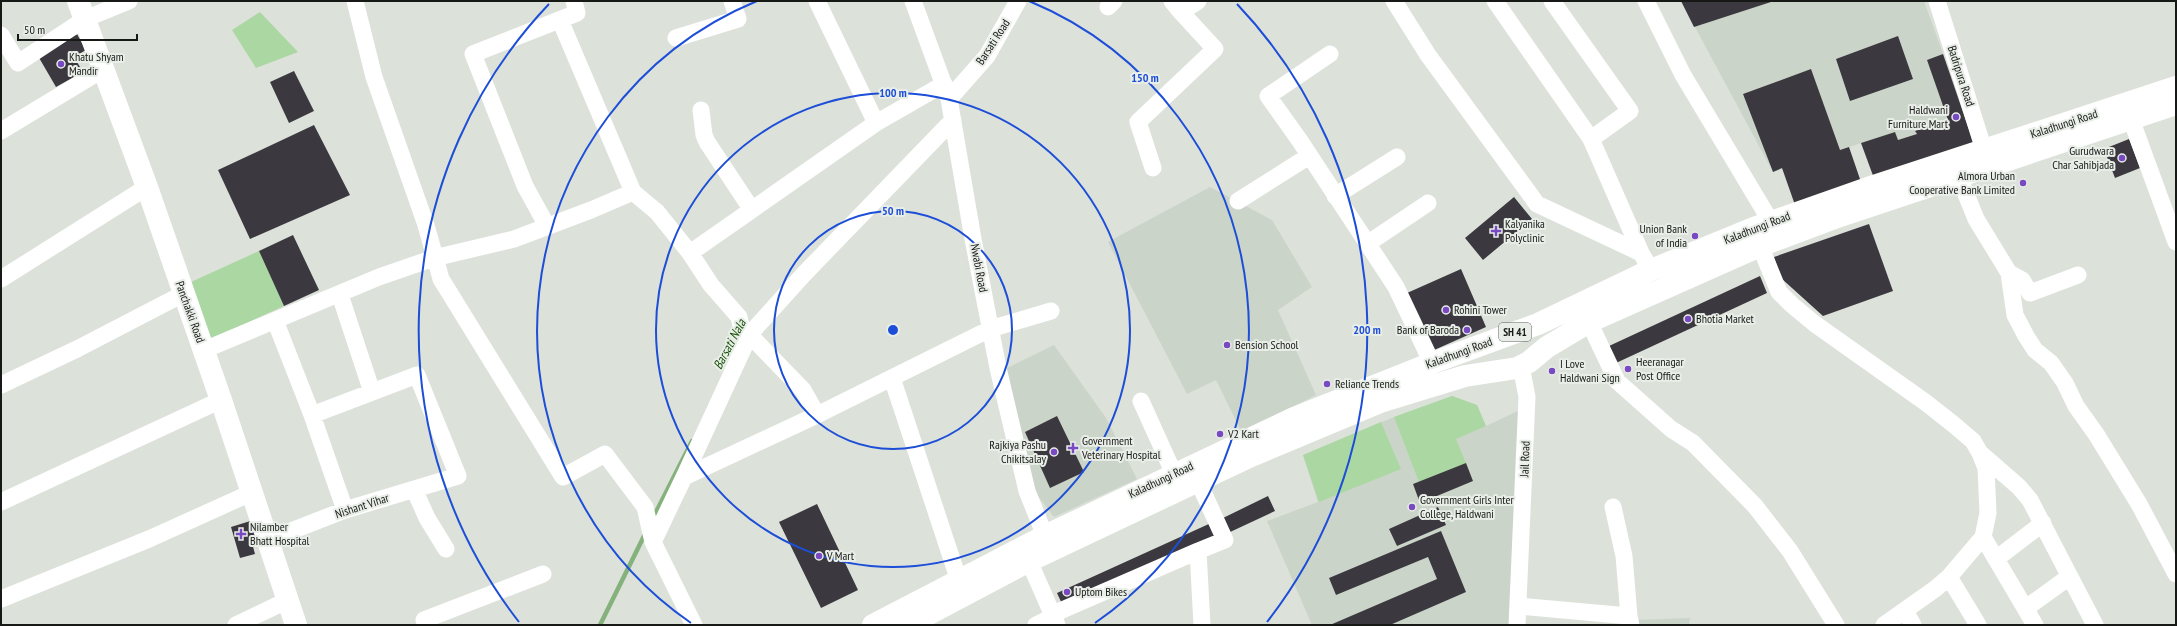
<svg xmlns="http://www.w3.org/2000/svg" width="2177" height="626" font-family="'PT Sans Narrow',sans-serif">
<rect width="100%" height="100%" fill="#dce1da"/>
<!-- built -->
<path fill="#cbd4c9" d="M1681,1H1924L1965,114L1916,131L1917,134L1898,140L1895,132L1773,172Z
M1210,187L1272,220L1312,287L1278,310L1316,395L1242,433L1216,380L1187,394L1108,242Z
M1054,345L1106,418L1137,479L1054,517L1035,492L1005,369Z
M1452,396L1477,405L1486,426L1520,410L1509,625H1312L1267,521L1318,502L1303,455L1394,417Z
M1690,618L1689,625H1636V620Z"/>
<!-- green -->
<path fill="#abd8a2" d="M260,12L298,52L256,68L232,30Z
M259,251L284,306L211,339L191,282Z
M1452,396L1477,405L1486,426L1456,439L1466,463L1419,482L1394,417Z
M1381,422L1401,469L1319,502L1303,455Z"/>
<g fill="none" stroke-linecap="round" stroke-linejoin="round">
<!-- stream -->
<path stroke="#85b17c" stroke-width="4.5" d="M653,518L692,441
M600,625L646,532"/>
</g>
<!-- building -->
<path fill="#3b393f" d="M1681,1H1774L1694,27Z
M77,34L86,50L74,57L83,72L56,87L38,56Z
M1898,36L1913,79L1850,101L1836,59Z
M1943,54L1975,147L1875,181L1861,143L1895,132L1898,140L1917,134L1915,131L1948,120L1927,60Z
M1811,69L1840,150L1849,147L1861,182L1795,205L1782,168L1773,172L1743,94Z
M294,71L314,111L289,123L270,82Z
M314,125L350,195L250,239L218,170Z
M2129,139L2140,168L2115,178L2104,149Z
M1514,197L1532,219L1483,260L1465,238Z
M1869,224L1893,291L1823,316L1782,279L1774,257Z
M293,235L319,290L284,306L259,251Z
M1461,269L1486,327L1432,351L1407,293Z
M1760,276L1767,293L1616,363L1609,346Z
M1057,416L1084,472L1050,488L1025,432Z
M1466,463L1473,481L1420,503L1413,484Z
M1268,496L1275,511L1228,533L1221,519Z
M817,504L858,590L821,608L779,522Z
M1438,507L1446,525L1397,546L1389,529Z
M257,519L263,539L252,543L255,554L240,558L231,527Z
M1211,523L1217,537L1063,606L1057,593Z
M1441,531L1466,592L1390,625H1330L1437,579L1428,557L1336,595L1329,578Z"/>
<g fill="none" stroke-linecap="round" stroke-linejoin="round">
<!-- minor -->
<path stroke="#fff" stroke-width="17" d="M355,1L374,77L426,225L441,279L563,477L605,454L645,507L653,542L684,477L817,415
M817,1L876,123L944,84
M913,1L949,99L973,239L998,368L1027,491L1045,536
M1172,1L1181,12L1198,1
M1394,1L1428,55L1537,204L1641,253L1651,270
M1495,1L1591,139L1641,253
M1552,1L1630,111L1591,139
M1646,1L1683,75L1771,222
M1937,1L1984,150
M1108,7L1114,1
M560,20L633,192
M1,35L18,63L85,19L129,1
M676,38L738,19L732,1
M1330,54L1268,96L1300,141L1396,287L1432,363
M949,99L987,56L1018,1
M701,110L704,135L707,142L752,210
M2131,119L2176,242
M1,131L102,70
M1153,168L1138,122L1215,49L1181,12
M1959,177L1976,219L2009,273L2015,315L2026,336L2035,350L2051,363L2065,383L2076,406L2096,434L2139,504L2176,574
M1335,196L1397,157
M1238,201L1309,156
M547,226L525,186L473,54L577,13L574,1
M1367,244L1428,203
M1760,246L1779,292L1792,305L1815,324L1925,402L1953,424L1973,441L1980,453L1986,468L1988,513L1983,537L1949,577L1935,589L1884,625
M690,253L876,123
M2009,273L2022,280L2030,293L2078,275
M1,279L147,187
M342,301L372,392
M1589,322L1617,381L1671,429L1693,443L1755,506L1790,551L1836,625
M278,328L312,415L345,510
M204,350L379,277L434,258L514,239L591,210L633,192L657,212L690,253L711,285L739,317L741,326L803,390L817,415L990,329L1051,311
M892,378L959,581
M1,385L77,349L183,294
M1141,401L1174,474
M1980,453L2019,487L2030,500L2095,625
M684,477L750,334L804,274L953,120
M1198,481L1225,540L1198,551L1202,625
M414,489L427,518L446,549
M1,502L221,400
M1613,507L1624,556L1629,616L1631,625
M1983,537L2035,625
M268,540L345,510L458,476L417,375L312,415
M653,542L694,625
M1996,559L2043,523
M1029,561L1057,625
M1949,577L1978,625
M1,599L149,539L253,492
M1518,606L1629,616
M2026,608L2069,577
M1905,611L1913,625
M1053,614L1198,551
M236,625L288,600
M426,625L424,620L543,574
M1036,625L1054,616
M1517,625L1527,397L1521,366"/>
<!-- major -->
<path stroke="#fff" stroke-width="22" d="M78,1L147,187L221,400L296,625
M873,625L1045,536L1294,418L1432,363L1538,324L1651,270L1754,228L1871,187L2176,87
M908,625L1029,561L1198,481L1251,456L1380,402L1465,376L1517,368L1529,362L1547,347L1589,322L1760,246L1840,216L2176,104"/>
</g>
<!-- distance rings -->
<g fill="none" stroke="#1d4ed8" stroke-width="2">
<circle cx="893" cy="330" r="119"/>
<circle cx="893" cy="330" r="237"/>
<path d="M691 623A356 356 0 0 1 757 1M1029 1A356 356 0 0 1 1095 623"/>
<path d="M519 622A474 474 0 0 1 549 4M1237 4A474 474 0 0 1 1267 622"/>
</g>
<!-- markers -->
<g fill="#7949c1" stroke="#e9eee8" stroke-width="1.5">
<circle cx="61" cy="64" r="4"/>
<circle cx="1956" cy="117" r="4"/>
<circle cx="2122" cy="158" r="4"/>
<circle cx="2023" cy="183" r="4"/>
<path d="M1494 225h4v4h4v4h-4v4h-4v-4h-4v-4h4z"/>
<circle cx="1695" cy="236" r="4"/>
<circle cx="1446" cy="310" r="4"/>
<circle cx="1688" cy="319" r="4"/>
<circle cx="1467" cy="330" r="4"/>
<circle cx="1227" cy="345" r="4"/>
<circle cx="1628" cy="369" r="4"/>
<circle cx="1552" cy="371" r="4"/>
<circle cx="1327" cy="384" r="4"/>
<circle cx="1220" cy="434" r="4"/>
<path d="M1071 442h4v4h4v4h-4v4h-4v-4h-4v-4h4z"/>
<circle cx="1054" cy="452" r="4"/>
<circle cx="1412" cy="507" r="4"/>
<path d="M239 528h4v4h4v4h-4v4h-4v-4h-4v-4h4z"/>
<circle cx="819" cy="556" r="4"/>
<circle cx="1067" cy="592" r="4"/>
</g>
<g text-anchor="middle" stroke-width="4" stroke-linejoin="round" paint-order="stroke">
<!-- shield labels -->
<rect fill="#e9eee8" stroke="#565955" stroke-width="1" x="1499" y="323" width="32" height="18" rx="3"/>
<g font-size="11" font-weight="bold" fill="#171916">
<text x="1515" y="336">SH 41</text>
</g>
<!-- street labels -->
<g font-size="12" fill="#171916" stroke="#e9eee8">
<text transform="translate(993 42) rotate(-57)" y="4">Barsati Road</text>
<text transform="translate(1961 76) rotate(72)" y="4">Badripura Road</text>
<text transform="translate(2064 124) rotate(-18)" y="4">Kaladhungi Road</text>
<text transform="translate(1757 228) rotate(-21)" y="4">Kaladhungi Road</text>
<text transform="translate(979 268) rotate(79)" y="4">Nwabi Road</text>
<text transform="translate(190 312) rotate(70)" y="4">Panchakki Road</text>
<text transform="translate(1459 353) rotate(-20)" y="4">Kaladhungi Road</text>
<text transform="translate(1525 459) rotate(-88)" y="4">Jail Road</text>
<text transform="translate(1161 480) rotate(-25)" y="4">Kaladhungi Road</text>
<text transform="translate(362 506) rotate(-18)" y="4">Nishant Vihar</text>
</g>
<!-- poi labels -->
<g font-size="12" fill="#171916" stroke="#e9eee8" text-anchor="start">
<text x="69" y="61">Khatu Shyam<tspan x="69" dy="14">Mandir</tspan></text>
<text x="1948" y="114" text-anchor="end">Haldwani<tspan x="1948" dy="14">Furniture Mart</tspan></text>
<text x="2114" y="155" text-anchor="end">Gurudwara<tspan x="2114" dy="14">Char Sahibjada</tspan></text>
<text x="2015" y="180" text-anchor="end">Almora Urban<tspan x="2015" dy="14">Cooperative Bank Limited</tspan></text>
<text x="1505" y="228">Kalyanika<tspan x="1505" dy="14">Polyclinic</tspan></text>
<text x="1687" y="233" text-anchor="end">Union Bank<tspan x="1687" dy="14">of India</tspan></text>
<text x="1454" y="314">Rohini Tower</text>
<text x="1696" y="323">Bhotia Market</text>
<text x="1459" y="334" text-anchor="end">Bank of Baroda</text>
<text x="1235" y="349">Bension School</text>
<text x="1636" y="366">Heeranagar<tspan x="1636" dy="14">Post Office</tspan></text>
<text x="1560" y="368">I Love<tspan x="1560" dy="14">Haldwani Sign</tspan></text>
<text x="1335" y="388">Reliance Trends</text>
<text x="1228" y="438">V2 Kart</text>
<text x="1082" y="445">Government<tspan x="1082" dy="14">Veterinary Hospital</tspan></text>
<text x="1046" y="449" text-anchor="end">Rajkiya Pashu<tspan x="1046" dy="14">Chikitsalay</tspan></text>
<text x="1420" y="504">Government Girls Inter<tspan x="1420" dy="14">College, Haldwani</tspan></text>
<text x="250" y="531">Nilamber<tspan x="250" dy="14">Bhatt Hospital</tspan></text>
<text x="827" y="560">V Mart</text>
<text x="1075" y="596">Uptom Bikes</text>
</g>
<!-- water labels -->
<g font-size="13" font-style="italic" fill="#155006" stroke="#e9eee8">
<text transform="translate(729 344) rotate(-62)" y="5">Barsati Nala</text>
</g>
</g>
<circle cx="893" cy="330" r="6" fill="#1d4ed8" stroke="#e9eee8" stroke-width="2"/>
<g font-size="12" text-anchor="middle" font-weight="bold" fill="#1d4ed8" stroke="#e9eee8" stroke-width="4" stroke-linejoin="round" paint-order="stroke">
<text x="1145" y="82">150 m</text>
<text x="893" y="97">100 m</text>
<text x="893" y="215">50 m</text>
<text x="1367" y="334">200 m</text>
</g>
<!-- border -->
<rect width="2177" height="626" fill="none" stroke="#171916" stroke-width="4"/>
<!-- scale -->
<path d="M18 34v6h119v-6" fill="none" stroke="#171916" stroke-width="2"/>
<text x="24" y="34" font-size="12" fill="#171916" stroke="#e9eee8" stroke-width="3" paint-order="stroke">50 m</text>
</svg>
